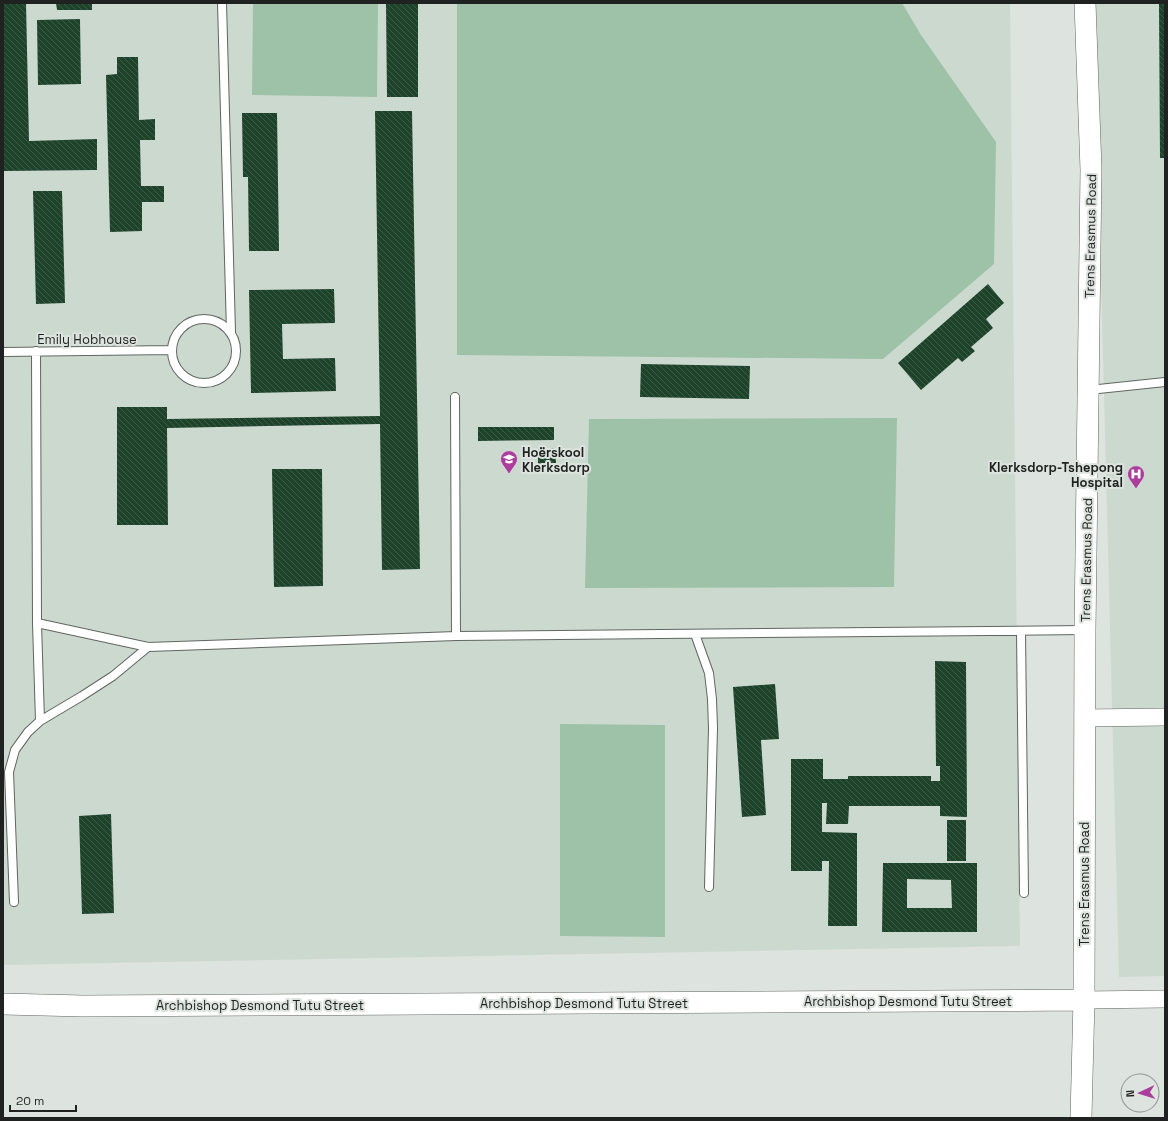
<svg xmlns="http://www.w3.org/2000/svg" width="1168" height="1121" font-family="'Space Grotesk',sans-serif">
<defs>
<pattern id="building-back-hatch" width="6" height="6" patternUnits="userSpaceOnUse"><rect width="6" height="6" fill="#1d432a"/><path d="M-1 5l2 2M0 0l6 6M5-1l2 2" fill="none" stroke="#3d5b47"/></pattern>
</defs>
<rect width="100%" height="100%" fill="#dde3de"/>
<!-- built -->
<path fill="#ccd9cf" d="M3,3H1010L1020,946L3,965Z
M1094,3H1165V976L1119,977Z"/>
<!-- pitch -->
<path fill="#9dc2a7" d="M253,3H378L377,97L252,95Z
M457,3H902L921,35L996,142L994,264L883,359L457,355Z
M897,418L894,587L585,588L589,419Z
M560,724L665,725V937L560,936Z"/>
<!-- building -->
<path fill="url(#building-back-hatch)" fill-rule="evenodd" d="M3,3H26L29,141L97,139V170L3,171Z
M56,3H92V10H57Z
M386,3H418V97H387Z
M1159,3H1165V158H1160Z
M80,19L81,84L38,85L37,20Z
M117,57H138L139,120L155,119V140H140L141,186H164V202H142V231L110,232L106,75L117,74Z
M375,111H412L420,569L382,570L380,424L167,428L168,525H117V407H167V419L380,416Z
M242,113H277L279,251H249L248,177H243Z
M33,191H62L65,303L36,304Z
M988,284L1004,303L986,319L993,328L971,347L975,351L962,362L958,358L921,390L898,363Z
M334,289L335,323L282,324L283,359L335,358L336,391L251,393L249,290Z
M641,364L750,366L749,399L640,397Z
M478,427H554V440L478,441Z
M555,448L556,463L538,464V449Z
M272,469H322L323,586L274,587Z
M935,661L966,662L967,817L940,816V806H849L848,824H826L827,803H822V832L857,833V926H828L829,861H822V871H791V759H823V779H848V776H931V781H940V766H936Z
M775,684L779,739L761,740L766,815L742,817L733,687Z
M111,814L114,913L82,914L79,816Z
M947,820H966V861H947Z
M883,863H977V932H882ZM907,879L951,880L952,908H907Z"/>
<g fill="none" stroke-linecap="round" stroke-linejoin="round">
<!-- service casing -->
<g stroke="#606661" stroke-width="10">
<path id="service" d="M222,3L231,332
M172 351a32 32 0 1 1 64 0a32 32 0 1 1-64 0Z
M3,352L172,350
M1089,390L1165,382
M455,397L456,636
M37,623L148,647L456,636L1084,630
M1021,631L1024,893
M695,634L709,673L712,699L713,728L709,887
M40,721L82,696L113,676L148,647
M14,902L9,772L15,750L28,732L40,721L37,623L36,351"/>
</g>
<!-- minor casing -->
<g stroke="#606661" stroke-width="18">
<path id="minor" d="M1084,718L1165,717
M1084,1000L1165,999"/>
</g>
<!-- tertiary casing -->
<g stroke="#606661" stroke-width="22">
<path id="tertiary" d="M3,1004L83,1006L1084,1000
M1081,1118L1084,1000L1085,630L1091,170L1085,3"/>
</g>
<!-- service -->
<use href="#service" stroke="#fff" stroke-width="8"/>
<!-- minor -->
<use href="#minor" stroke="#fff" stroke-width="17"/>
<!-- tertiary -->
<use href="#tertiary" stroke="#fff" stroke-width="21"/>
</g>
<!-- icons -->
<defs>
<g id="school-pin" transform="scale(0.9)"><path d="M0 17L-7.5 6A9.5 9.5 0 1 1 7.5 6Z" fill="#ab3d9c" stroke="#dde3de"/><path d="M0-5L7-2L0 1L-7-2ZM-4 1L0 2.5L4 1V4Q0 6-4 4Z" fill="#fff"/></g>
<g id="hospital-pin" transform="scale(0.9)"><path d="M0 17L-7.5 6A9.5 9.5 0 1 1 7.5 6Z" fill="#ab3d9c" stroke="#dde3de"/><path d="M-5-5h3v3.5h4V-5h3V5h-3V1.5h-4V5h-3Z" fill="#fff"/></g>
</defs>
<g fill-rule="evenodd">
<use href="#school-pin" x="509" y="459"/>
<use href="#hospital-pin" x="1136" y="474"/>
</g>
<g text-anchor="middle" stroke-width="4" stroke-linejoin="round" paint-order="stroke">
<!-- street labels -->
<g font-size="13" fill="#1f2220" stroke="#dde3de">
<text transform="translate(1090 236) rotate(-89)" y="5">Trens Erasmus Road</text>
<text x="87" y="344">Emily Hobhouse</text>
<text transform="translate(1086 560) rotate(-89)" y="5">Trens Erasmus Road</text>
<text transform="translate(1084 884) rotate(-90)" y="5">Trens Erasmus Road</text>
<text x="908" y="1006">Archbishop Desmond Tutu Street</text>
<text x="584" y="1008">Archbishop Desmond Tutu Street</text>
<text x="260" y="1010">Archbishop Desmond Tutu Street</text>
</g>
<!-- poi labels -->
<g font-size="13" font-weight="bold" fill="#1f2220" stroke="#dde3de" text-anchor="start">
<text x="522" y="457">Hoërskool<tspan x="522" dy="15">Klerksdorp</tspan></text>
<text x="1123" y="472" text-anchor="end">Klerksdorp-Tshepong<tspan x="1123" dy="15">Hospital</tspan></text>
</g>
</g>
<!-- border -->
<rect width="1168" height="1121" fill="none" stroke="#1f2220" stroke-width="8"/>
<!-- north arrow -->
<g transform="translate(1140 1093) rotate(266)"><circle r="19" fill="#dde3de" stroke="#919692"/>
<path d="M0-3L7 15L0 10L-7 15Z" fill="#ab3d9c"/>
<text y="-6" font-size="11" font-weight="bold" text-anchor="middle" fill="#1f2220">N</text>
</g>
<!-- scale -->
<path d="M10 1105v6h66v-6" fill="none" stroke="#1f2220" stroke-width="2"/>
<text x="16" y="1105" font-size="12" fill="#1f2220" stroke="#dde3de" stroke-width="3" paint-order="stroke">20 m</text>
</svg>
